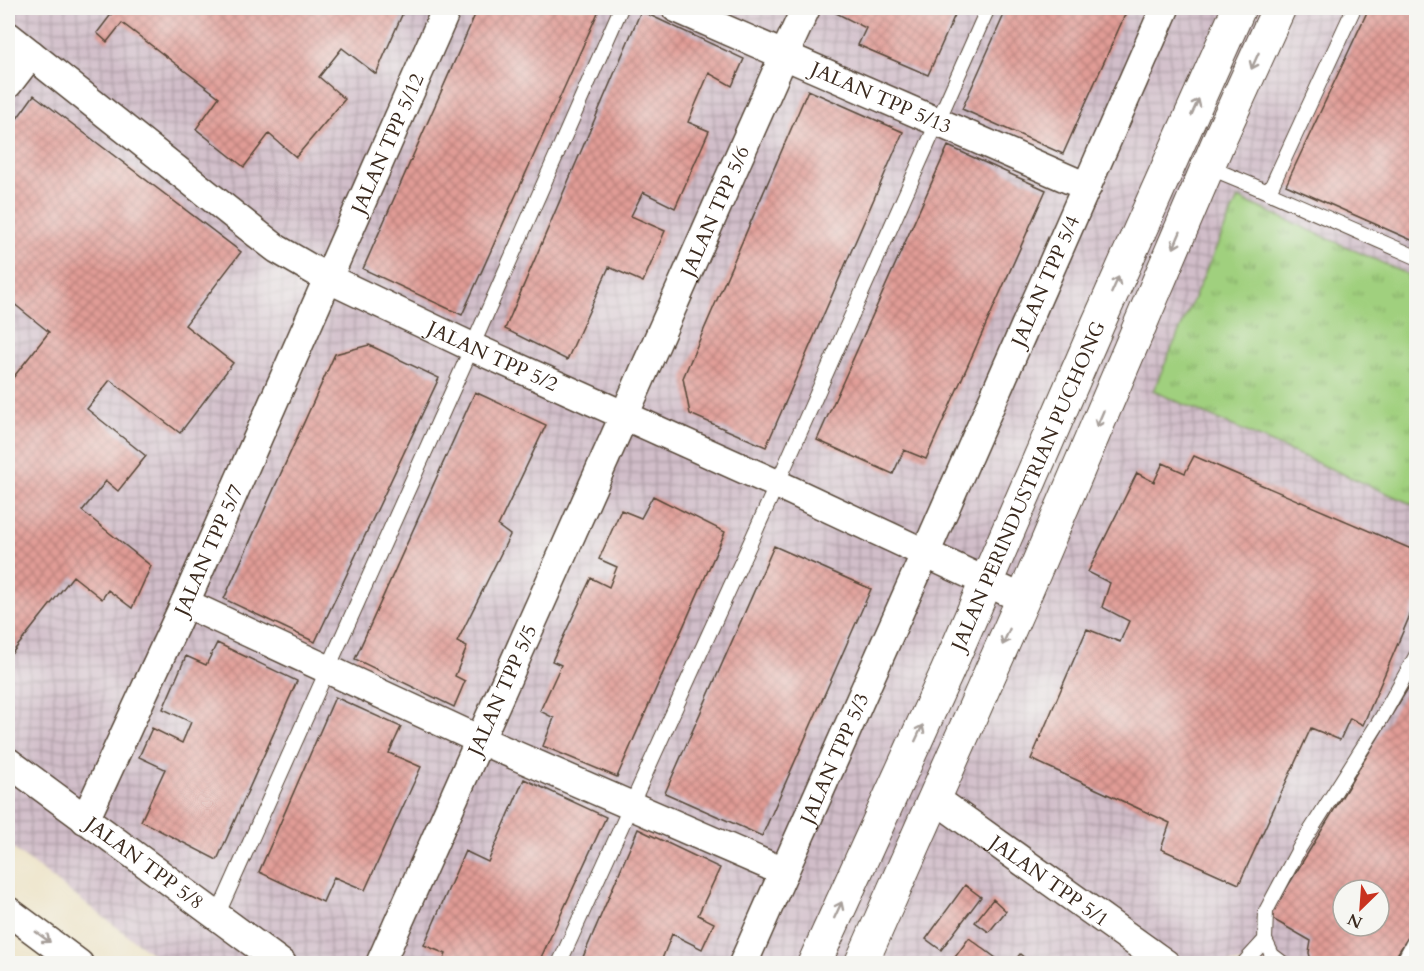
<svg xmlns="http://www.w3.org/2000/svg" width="1424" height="971" font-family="Cardo,serif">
<defs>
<pattern id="industrial-grid" width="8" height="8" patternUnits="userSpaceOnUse" patternTransform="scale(1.5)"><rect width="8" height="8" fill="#d1bdc9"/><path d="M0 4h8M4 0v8" fill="none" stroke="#ab9aa3"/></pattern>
<pattern id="grass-tufts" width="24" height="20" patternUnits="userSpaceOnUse" patternTransform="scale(1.5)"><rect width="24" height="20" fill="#a0d07e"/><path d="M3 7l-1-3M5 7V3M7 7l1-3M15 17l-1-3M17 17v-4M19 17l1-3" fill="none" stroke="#84a967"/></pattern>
<pattern id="building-cross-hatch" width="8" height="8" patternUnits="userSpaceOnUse" patternTransform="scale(1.5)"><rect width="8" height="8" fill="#e19c96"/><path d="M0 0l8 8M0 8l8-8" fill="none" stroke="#b87f7a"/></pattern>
</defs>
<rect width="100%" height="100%" fill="#f6f6f2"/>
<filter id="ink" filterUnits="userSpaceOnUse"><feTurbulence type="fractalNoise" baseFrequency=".0167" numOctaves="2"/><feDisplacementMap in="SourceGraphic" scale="12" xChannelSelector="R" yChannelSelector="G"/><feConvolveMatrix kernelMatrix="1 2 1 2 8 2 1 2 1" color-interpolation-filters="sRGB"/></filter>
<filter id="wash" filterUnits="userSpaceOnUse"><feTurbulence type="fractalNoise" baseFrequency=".008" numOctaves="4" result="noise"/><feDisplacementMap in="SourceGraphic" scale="24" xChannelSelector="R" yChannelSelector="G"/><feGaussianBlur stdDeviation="1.35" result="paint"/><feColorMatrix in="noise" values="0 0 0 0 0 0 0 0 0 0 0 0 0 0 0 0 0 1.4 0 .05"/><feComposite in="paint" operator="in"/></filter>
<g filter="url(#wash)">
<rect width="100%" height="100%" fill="#ede3c6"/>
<!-- industrial -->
<path fill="url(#industrial-grid)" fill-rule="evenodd" d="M8,8H1416V963H164L8,845ZM1343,890H1379V926H1343Z"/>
<!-- grass -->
<path fill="url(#grass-tufts)" stroke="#6e7d4e" stroke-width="1.5" d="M1238,198L1416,278V506L1153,391Z"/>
<g id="blocks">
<!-- building -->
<path fill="url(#building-cross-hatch)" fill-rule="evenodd" d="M107,8H405L376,74L342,48L319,77L345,99L296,157L269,134L244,167L196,129L219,97L122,23L107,42L97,33L113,12Z
M478,8H600L462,315L363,269Z
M834,8H958L928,75L858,45L866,28L832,11Z
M1007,8H1128L1063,154L962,109Z
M1369,8H1416V242L1286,185Z
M641,11L744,59L732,86L709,73L688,122L709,131L675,208L643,192L631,216L665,231L643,282L609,267L567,360L505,329Z
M808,90L903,132L766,447L690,414L683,378Z
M34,95L241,252L185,325L233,363L180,433L110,380L87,409L146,456L118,491L106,481L82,511L151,566L132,608L108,590L102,599L73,576L12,653L8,649V384L49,332L8,299V131Z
M948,146L1046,190L926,459L904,450L893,474L817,440Z
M369,345L439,378L315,642L224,599L335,354Z
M475,392L546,425L498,526L510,535L457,642L467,647L455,676L465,681L454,707L355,659Z
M1194,456L1416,551V601L1363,725L1350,718L1340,740L1311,728L1239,884L1161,849L1170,823L1031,759L1087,629L1120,642L1129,621L1102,607L1110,583L1088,572L1137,473L1154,482L1163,463L1185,473Z
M653,496L725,532L617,777L543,746L554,718L540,711L561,665L552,661L591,578L609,587L617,567L599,559L621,510L641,518Z
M774,546L871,589L762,836L665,793Z
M217,643L297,681L217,860L141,821L165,769L139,757L152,728L182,743L191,722L163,709L186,656L206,665Z
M1416,675V929L1414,928L1391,964H1312L1309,953L1311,941L1269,917ZM1343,890H1379V926H1343Z
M335,697L401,727L389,753L421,767L365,890L334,877L323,902L259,872Z
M524,779L606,817L538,964H442L446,954L424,945L465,851L488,862Z
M638,829L720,868L698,915L714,923L702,949L672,934L660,964H580Z
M965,885L981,897L941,950L926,939Z
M993,899L1006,911L989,932L975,922Z
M969,938L1004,964H950Z
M1020,954L1032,964H1012Z
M1050,956L1060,964H1044Z"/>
</g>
</g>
<g filter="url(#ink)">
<use href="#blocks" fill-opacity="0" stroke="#564637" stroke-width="1.5"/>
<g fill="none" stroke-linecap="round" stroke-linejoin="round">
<!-- service casing -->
<g stroke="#564637" stroke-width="16">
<path id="service" d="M1208,167L1254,186L1416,257
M1269,192L1354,8
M217,916L472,347L621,8
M559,964L777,484L988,8
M1243,964L1265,940
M1284,964L1272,955L1265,940L1266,911L1300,847L1382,717L1416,656
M1402,964L1416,938"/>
</g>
<!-- minor casing -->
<g stroke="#564637" stroke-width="31">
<g id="minor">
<path id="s1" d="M676,8L1087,187"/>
<path id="s2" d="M8,36L255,232L277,249L327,278L472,347L777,484L1023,599"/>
<path d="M8,84L31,54"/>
<path d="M185,603L480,740L784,872"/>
<path id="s3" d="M8,762L282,964"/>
<path id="s4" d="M934,798L1166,964"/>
<path id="s5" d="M85,820L185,603L447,8"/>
<path d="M8,911L79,964"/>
<path id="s6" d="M380,964L624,416L784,55L806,8"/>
<path id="s7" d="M743,964L925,554L1165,8"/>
</g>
</g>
<!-- tertiary casing -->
<g stroke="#564637" stroke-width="35">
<g id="tertiary">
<path id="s8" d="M814,964L947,672L1098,324L1239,8"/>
<path d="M861,964L1023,599L1220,138L1279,8"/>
</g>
</g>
<!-- service -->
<use href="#service" stroke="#fff" stroke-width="14"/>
<!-- minor -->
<use href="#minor" stroke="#fff" stroke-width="28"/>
<!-- tertiary -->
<use href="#tertiary" stroke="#fff" stroke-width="33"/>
</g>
<!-- one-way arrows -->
<defs><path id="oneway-shaft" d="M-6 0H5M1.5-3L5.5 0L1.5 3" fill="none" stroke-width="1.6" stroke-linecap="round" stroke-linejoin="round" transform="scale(1.5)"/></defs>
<g stroke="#a79f9a">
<use href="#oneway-shaft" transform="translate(1255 61) rotate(114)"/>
<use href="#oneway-shaft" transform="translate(1195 107) rotate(-66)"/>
<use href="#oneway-shaft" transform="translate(1177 240) rotate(113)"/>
<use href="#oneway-shaft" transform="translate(1115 285) rotate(-66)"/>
<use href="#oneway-shaft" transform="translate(1100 419) rotate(113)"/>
<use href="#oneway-shaft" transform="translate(1006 637) rotate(114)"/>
<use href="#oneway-shaft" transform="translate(919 733) rotate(-65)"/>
<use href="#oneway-shaft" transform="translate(838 910) rotate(-65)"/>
<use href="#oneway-shaft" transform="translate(43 937) rotate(36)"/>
</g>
</g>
<g text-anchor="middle" stroke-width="5" stroke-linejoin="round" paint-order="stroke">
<!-- street labels -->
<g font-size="20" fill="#3b2a1e" stroke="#f6f6f2">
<text dy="7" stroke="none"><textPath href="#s1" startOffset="224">JALAN TPP 5/13</textPath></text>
<text dy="7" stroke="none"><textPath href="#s5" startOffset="741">JALAN TPP 5/12</textPath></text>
<text dy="7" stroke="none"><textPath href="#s6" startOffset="824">JALAN TPP 5/6</textPath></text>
<text dy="7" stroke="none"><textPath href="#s7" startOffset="747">JALAN TPP 5/4</textPath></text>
<text dy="7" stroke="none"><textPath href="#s2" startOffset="584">JALAN TPP 5/2</textPath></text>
<text dy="7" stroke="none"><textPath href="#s8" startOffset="524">JALAN PERINDUSTRIAN PUCHONG</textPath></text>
<text dy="7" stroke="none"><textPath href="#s5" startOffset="297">JALAN TPP 5/7</textPath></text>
<text dy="7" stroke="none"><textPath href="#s6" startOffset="300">JALAN TPP 5/5</textPath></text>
<text dy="7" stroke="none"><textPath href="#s7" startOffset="225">JALAN TPP 5/3</textPath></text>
<text dy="7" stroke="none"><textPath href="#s3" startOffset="170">JALAN TPP 5/8</textPath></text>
<text dy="7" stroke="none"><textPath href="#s4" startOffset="142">JALAN TPP 5/1</textPath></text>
</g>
</g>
<!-- margin -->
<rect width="1424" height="971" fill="none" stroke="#f6f6f2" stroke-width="30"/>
<!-- north arrow -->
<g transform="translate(1361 908) rotate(205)"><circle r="28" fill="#f6f6f2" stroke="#aba49d" stroke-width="1.5"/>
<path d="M0-4.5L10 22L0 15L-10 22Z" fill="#c8321e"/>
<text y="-9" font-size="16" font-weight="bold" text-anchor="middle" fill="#3b2a1e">N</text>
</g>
</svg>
